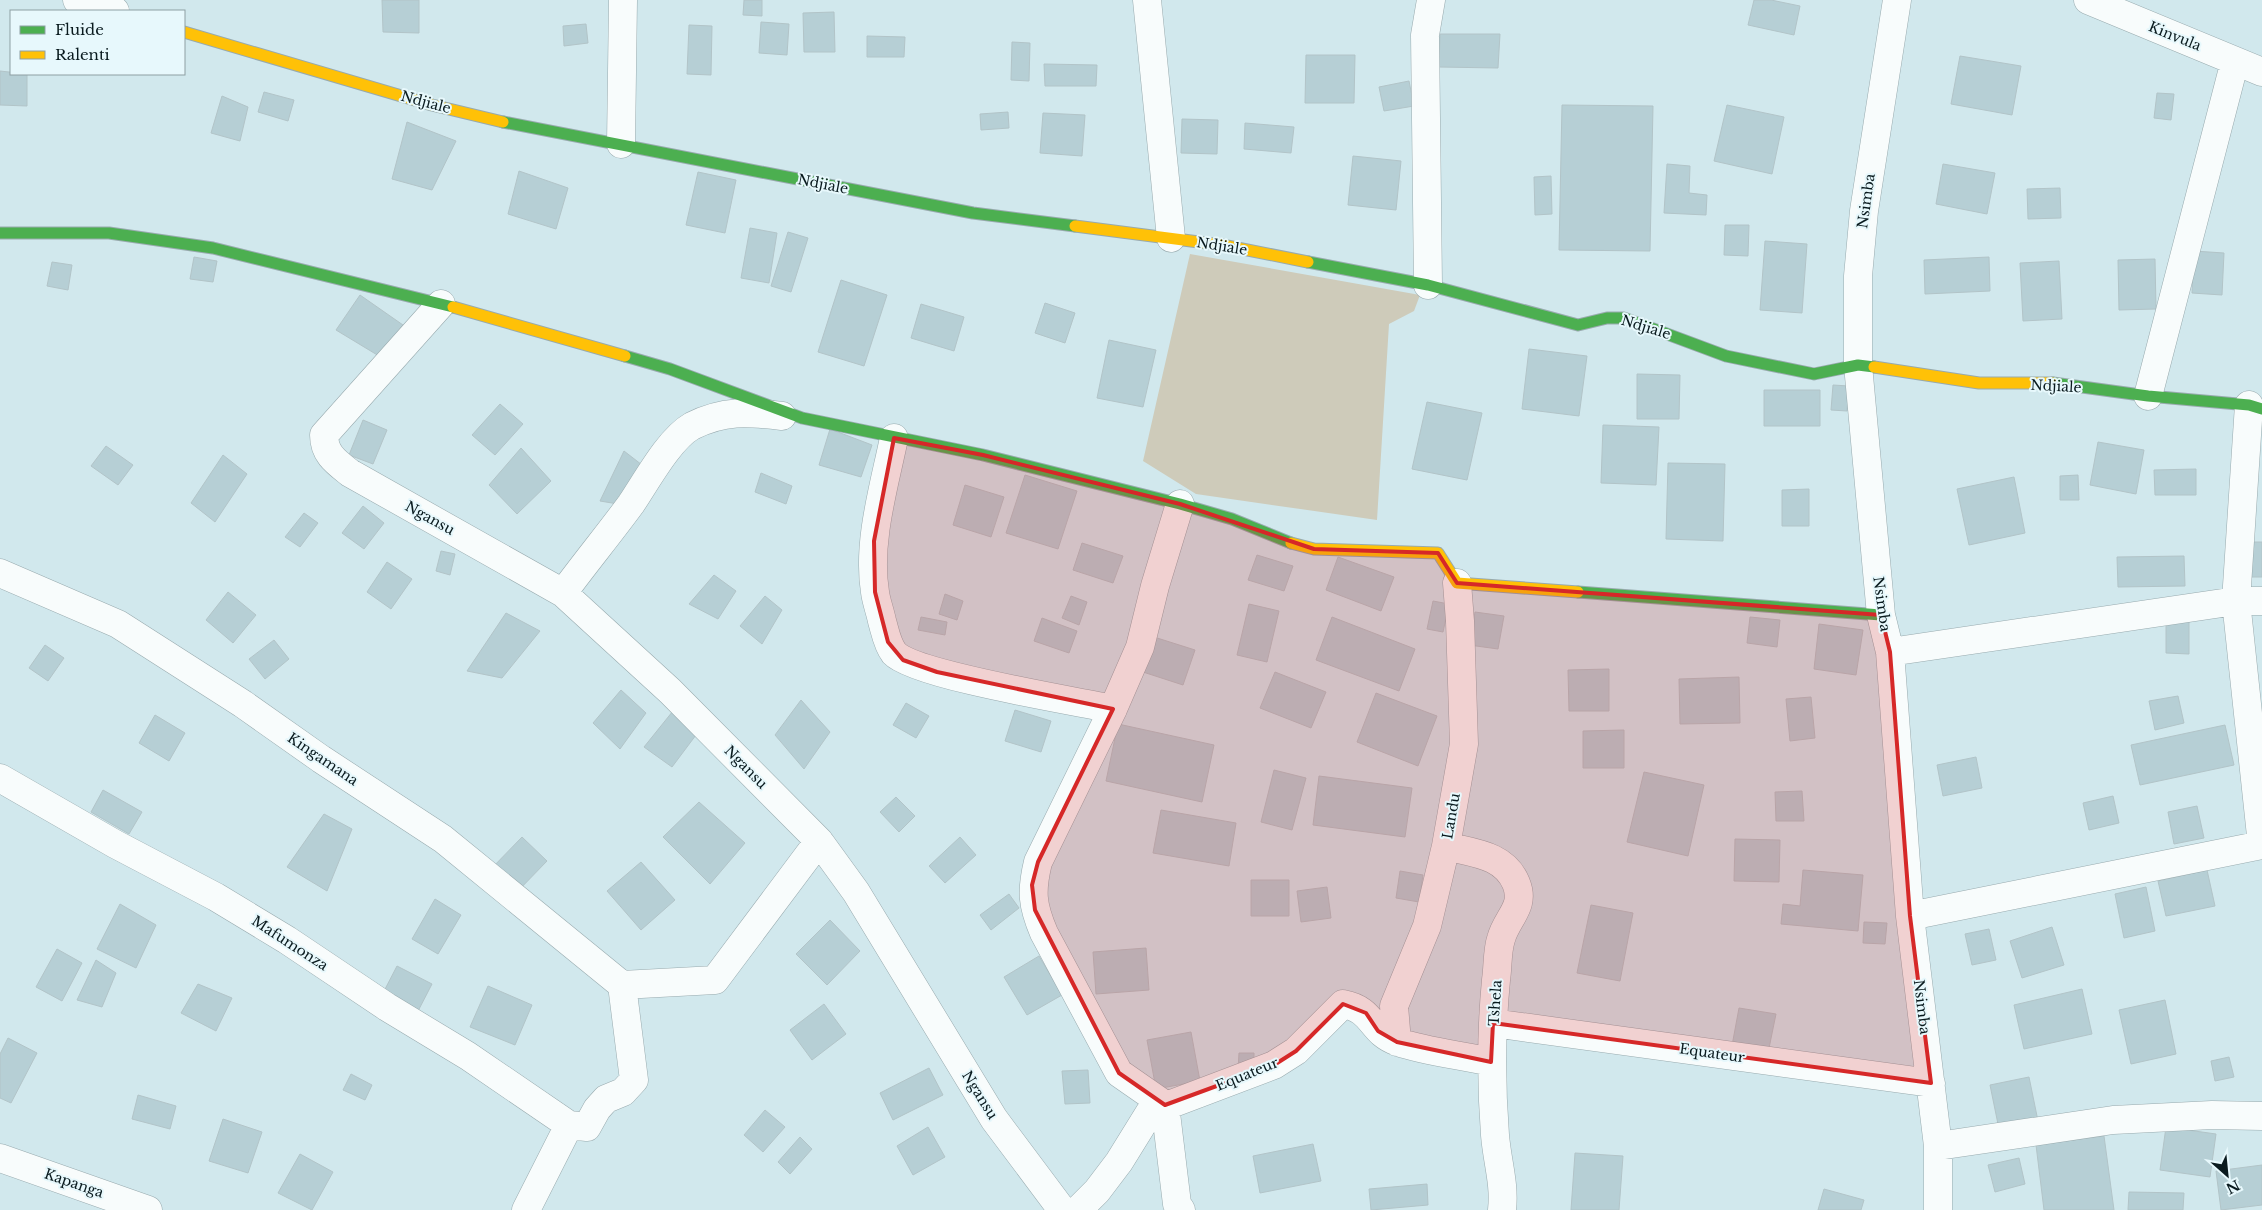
<svg xmlns="http://www.w3.org/2000/svg" width="2262" height="1210" font-family="'Libre Baskerville',serif">
<rect width="100%" height="100%" fill="#d1e8ed"/>
<!-- green -->
<path fill="#cecbba" d="M1190,254L1420,295L1414,311L1389,324L1377,520L1196,494L1143,461Z"/>
<!-- building -->
<path fill="#b6cfd5" stroke="#b2c4c8" d="M382,0H419V33L383,32Z
M744,0H762V16L743,15Z
M1754,0H1771L1800,6L1794,35L1748,25Z
M834,12L835,52H804L803,13Z
M761,22L789,24L787,55L759,53Z
M586,24L588,43L564,46L563,26Z
M689,25L712,26L711,75L687,74Z
M1440,34H1500L1498,68L1439,67Z
M867,36L905,37L904,57H867Z
M1012,42L1030,43L1029,81L1011,80Z
M1306,55H1355L1354,103H1305Z
M1960,56L2021,66L2012,115L1951,104Z
M1044,64L1097,65L1096,86H1045Z
M0,71L27,74V106L0,105Z
M1409,81L1414,106L1384,111L1379,87Z
M264,92L294,100L288,121L258,112Z
M2157,93L2174,94L2171,120L2154,118Z
M222,96L248,107L240,141L211,133Z
M1562,105L1653,106L1650,251L1559,250Z
M1727,105L1784,117L1772,174L1714,161Z
M1008,112L1009,128L981,130L980,114Z
M1043,113L1085,115L1082,156L1040,153Z
M1182,119L1218,120L1217,154L1181,153Z
M407,122L456,141L432,190L392,179Z
M1245,123L1294,127L1291,153L1244,149Z
M1353,156L1401,161L1396,210L1348,205Z
M1667,164L1690,166L1689,193L1707,195L1706,215L1664,213Z
M1943,164L1995,173L1987,214L1936,204Z
M519,171L568,188L556,229L508,214Z
M698,172L736,180L725,233L686,225Z
M1551,176L1552,214L1535,215L1534,177Z
M2060,188L2061,218L2028,219L2027,189Z
M1725,225H1749L1748,256L1724,255Z
M750,228L777,233L769,283L741,278Z
M788,232L808,238L791,292L771,286Z
M1765,241L1807,244L1802,313L1760,310Z
M2194,251L2224,253L2222,295L2192,293Z
M194,257L217,261L213,282L190,279Z
M1989,257L1990,291L1925,294L1924,260Z
M2155,259L2156,309L2119,310L2118,260Z
M2059,261L2062,319L2023,321L2020,263Z
M52,262L72,265L68,290L47,286Z
M841,280L887,295L864,366L818,352Z
M360,295L403,325L379,356L336,330Z
M1045,303L1075,313L1065,343L1035,333Z
M921,304L964,317L954,351L911,338Z
M1109,340L1156,350L1143,407L1097,398Z
M1529,349L1587,356L1579,416L1522,409Z
M1637,374L1680,375L1679,419H1637Z
M1833,385L1849,386L1847,411L1831,410Z
M1764,390H1820V426H1764Z
M1427,402L1482,413L1467,480L1412,469Z
M500,404L523,424L495,455L472,435Z
M363,420L387,430L373,464L349,455Z
M1603,425L1659,427L1656,485L1601,483Z
M830,429L872,445L861,477L819,465Z
M2098,442L2144,450L2136,494L2090,485Z
M106,446L133,465L118,485L91,466Z
M521,448L551,481L517,514L489,485Z
M624,451L646,468L624,505L600,501Z
M223,455L247,474L215,522L191,503Z
M1668,463L1725,464L1723,541L1666,539Z
M2196,469V495H2155L2154,470Z
M761,473L792,486L786,504L755,492Z
M1025,475L1077,491L1058,549L1006,533Z
M2078,475L2079,500H2060V476Z
M2014,477L2025,533L1969,545L1957,489Z
M965,485L1004,497L991,537L953,525Z
M1809,489V526H1782V490Z
M363,506L384,523L364,549L342,533Z
M304,513L318,523L300,547L285,537Z
M2250,542H2262V577H2249Z
M1082,543L1123,556L1113,583L1073,570Z
M441,551L455,554L450,575L436,571Z
M1257,555L1293,566L1284,591L1248,580Z
M2184,556L2185,586L2118,587L2117,557Z
M1338,557L1394,577L1381,611L1326,590Z
M387,562L412,579L391,609L367,592Z
M714,575L736,591L718,619L689,604Z
M228,592L256,615L233,643L206,620Z
M945,594L963,601L957,620L939,614Z
M765,596L782,610L762,644L740,626Z
M1071,596L1087,602L1079,625L1062,618Z
M1433,601L1449,604L1443,632L1427,629Z
M1249,604L1279,611L1267,662L1237,655Z
M1475,612L1504,616L1498,649L1469,645Z
M506,613L540,631L502,678L467,671Z
M921,617L947,622L945,635L918,630Z
M1332,617L1415,649L1399,691L1316,660Z
M1750,617L1780,620L1777,647L1747,643Z
M1042,618L1077,631L1069,653L1034,641Z
M2166,622H2189V654L2166,653Z
M1819,624L1863,630L1856,675L1814,669Z
M1154,637L1195,650L1183,685L1143,672Z
M274,640L289,659L265,679L249,659Z
M45,645L64,658L48,681L29,668Z
M1609,669V711H1569L1568,670Z
M1275,672L1326,692L1311,728L1260,708Z
M1739,677L1740,723L1680,724L1679,679Z
M621,690L646,713L620,749L593,723Z
M1376,693L1437,716L1418,766L1357,742Z
M2178,696L2184,723L2155,730L2149,701Z
M1811,697L1815,738L1790,741L1786,699Z
M801,700L830,732L804,769L775,735Z
M906,703L929,716L916,738L893,725Z
M677,706L702,727L672,767L644,747Z
M1015,710L1051,721L1041,752L1005,741Z
M155,715L185,733L169,761L139,743Z
M1118,724L1214,745L1202,802L1106,781Z
M2225,725L2234,765L2140,785L2131,745Z
M1624,730V768H1583V731Z
M1976,757L1982,788L1943,796L1937,765Z
M1274,770L1306,778L1292,830L1261,822Z
M1644,772L1704,785L1688,856L1627,842Z
M1319,776L1412,788L1405,837L1313,825Z
M103,790L142,812L129,834L91,812Z
M1802,791L1804,821H1776L1775,792Z
M2113,796L2119,823L2089,830L2083,803Z
M896,797L915,816L899,832L880,812Z
M699,802L745,843L710,884L663,837Z
M2197,806L2204,838L2174,844L2168,812Z
M1161,810L1236,823L1229,866L1153,853Z
M324,814L352,829L327,891L287,867Z
M522,837L547,861L515,894L490,870Z
M960,837L976,855L945,883L929,866Z
M1735,839L1780,840L1779,882L1734,881Z
M641,862L675,900L641,930L607,891Z
M1803,870L1863,875L1858,931L1781,924L1783,904L1800,906Z
M2207,870L2215,906L2166,916L2158,881Z
M1400,871L1423,875L1419,902L1396,898Z
M1251,880H1289V916H1251Z
M1327,887L1331,918L1301,922L1297,891Z
M2146,887L2155,931L2124,938L2115,894Z
M1009,894L1019,908L991,930L980,915Z
M435,899L461,915L438,954L412,939Z
M120,904L156,925L136,968L97,949Z
M1591,905L1633,913L1620,981L1577,973Z
M830,920L860,951L827,985L796,954Z
M1864,922L1887,923L1885,944L1863,943Z
M2052,927L2064,965L2022,978L2010,941Z
M1989,929L1996,960L1972,965L1965,934Z
M1146,948L1149,990L1096,994L1093,952Z
M57,949L82,963L62,1001L36,987Z
M1039,956L1062,995L1027,1015L1004,977Z
M96,960L116,973L102,1007L77,1000Z
M397,966L432,984L417,1013L382,995Z
M198,984L232,998L216,1031L181,1013Z
M488,986L532,1005L515,1045L470,1027Z
M2082,989L2092,1034L2024,1049L2014,1005Z
M2165,1000L2176,1054L2131,1064L2119,1010Z
M824,1004L846,1034L812,1060L790,1030Z
M1739,1008L1776,1014L1767,1058L1731,1051Z
M1191,1032L1200,1081L1156,1089L1147,1040Z
M8,1038L37,1053L11,1103L0,1098V1054Z
M1239,1053H1254V1071H1238Z
M2229,1057L2234,1077L2215,1081L2211,1061Z
M929,1068L943,1095L893,1120L880,1093Z
M1088,1070L1090,1103L1065,1104L1062,1071Z
M351,1074L372,1085L365,1100L343,1090Z
M2029,1077L2038,1121L1999,1129L1990,1085Z
M138,1095L176,1106L170,1129L132,1119Z
M765,1110L785,1127L763,1152L744,1135Z
M223,1119L262,1132L248,1173L209,1161Z
M928,1127L945,1157L913,1175L897,1146Z
M2166,1127L2216,1134L2210,1177L2160,1170Z
M2104,1136L2114,1210H2044L2036,1145Z
M800,1137L812,1149L790,1174L778,1162Z
M1313,1144L1321,1181L1260,1193L1253,1156Z
M1575,1153L1623,1156L1619,1210H1571Z
M300,1154L333,1172L312,1210L278,1193Z
M2019,1158L2025,1184L1995,1192L1988,1165Z
M2262,1165V1205L2221,1210L2216,1171Z
M1427,1184L1428,1205L1371,1210L1369,1189Z
M1824,1189L1864,1200L1861,1210H1818Z
M2129,1192L2184,1193L2183,1210H2128Z"/>
<g fill="none" stroke-linecap="round" stroke-linejoin="round">
<!-- street casing -->
<g stroke="#98aaae" stroke-width="29">
<path id="street" d="M77,0L115,11
M1147,0L1171,238
M1897,0L1864,211L1858,276V365L1881,615L1890,652L1910,916L1938,1146V1210
M2088,0L2262,72
M621,144L623,0
M1428,285L1425,35L1431,0
M441,304L324,435C324,454 336,462 350,473L563,593L670,691L819,841L856,892L994,1119L1062,1210
M2148,396L2235,61
M894,438C884,487 867,542 875,592C876,601 880,611 882,621C885,631 887,644 894,653C914,675 1075,701 1113,709
M1180,504L1155,586L1140,647L1113,709L1038,862C1031,891 1032,905 1044,933L1119,1073L1165,1105L1177,1204L1181,1210
M0,573L118,624L243,704L321,759L443,839L622,985
M563,593C585,563 609,534 631,504C646,482 669,439 692,426C724,410 747,412 782,416
M1890,652L2236,601H2262
M0,778L115,844L216,897L287,940L387,1007L468,1056L569,1125
M1446,846C1472,853 1504,854 1516,883C1526,907 1507,917 1501,939C1497,951 1498,967 1496,980C1491,1032 1491,1083 1495,1135C1497,1161 1505,1184 1502,1210
M1910,916L2262,845L2236,601L2249,405
M1493,1023L1931,1083
M1397,1042L1394,1006L1427,926L1446,846L1464,744L1460,621L1457,583
M1938,1146L2113,1120L2212,1115L2262,1116
M0,1158L148,1210
M526,1210L569,1125L587,1127L597,1109L606,1099L623,1092L634,1080L622,985L715,980L819,841
M1078,1210L1097,1191L1119,1162L1150,1112L1274,1065L1296,1051L1343,1004C1375,1010 1369,1032 1398,1042C1427,1052 1461,1055 1491,1062"/>
</g>
<!-- fast casing -->
<g stroke="#98aaae" stroke-width="13">
<path id="fast" d="M503,122L973,213L1075,226
M0,233H109L213,248L453,307
M1308,262L1428,285L1578,325L1607,318H1624L1726,356L1814,374L1858,365L1874,367
M625,356L670,369L802,418L983,455L1180,504L1232,519L1291,543
M2053,383L2148,396L2249,405L2262,409
M1578,592L1881,615"/>
</g>
<!-- slow casing -->
<g stroke="#98aaae" stroke-width="13">
<path id="slow" d="M184,32L432,105L503,122
M1075,226L1222,245L1308,262
M453,307L625,356
M1874,367L1979,383H2053
M1291,543L1314,549L1438,553L1457,583L1578,592"/>
</g>
<!-- street -->
<use href="#street" stroke="#f8fcfc" stroke-width="28"/>
<!-- fast -->
<use href="#fast" stroke="#4caf50" stroke-width="11"/>
<!-- slow -->
<use href="#slow" stroke="#ffc107" stroke-width="11"/>
</g>
<!-- marked area -->
<path fill="#d62828" fill-opacity="0.2" stroke="#d62828" stroke-width="4" stroke-linejoin="round" d="M894,438L983,455L1180,504L1314,549L1438,553L1457,583L1881,615L1890,652L1910,916L1931,1083L1493,1023L1491,1062L1397,1042L1378,1031L1366,1013L1343,1004L1296,1051L1274,1065L1165,1105L1119,1073L1035,910L1032,885L1038,862L1113,709L937,672L903,660L888,642L875,592L874,541Z"/>
<g text-anchor="middle" stroke-width="4" stroke-linejoin="round" paint-order="stroke">
<!-- street labels -->
<g font-size="14" fill="#091a1e" stroke="#e7f8fc">
<text transform="translate(2175 36) rotate(22)" y="5">Kinvula</text>
<text transform="translate(426 102) rotate(15)" y="5">Ndjiale</text>
<text transform="translate(823 184) rotate(11)" y="5">Ndjiale</text>
<text transform="translate(1866 201) rotate(-82)" y="5">Nsimba</text>
<text transform="translate(1222 246) rotate(9)" y="5">Ndjiale</text>
<text transform="translate(1646 327) rotate(17)" y="5">Ndjiale</text>
<text transform="translate(2056 386) rotate(3)" y="5">Ndjiale</text>
<text transform="translate(430 518) rotate(29)" y="5">Ngansu</text>
<text transform="translate(1882 604) rotate(82)" y="5">Nsimba</text>
<text transform="translate(323 759) rotate(34)" y="5">Kingamana</text>
<text transform="translate(746 767) rotate(45)" y="5">Ngansu</text>
<text transform="translate(1451 816) rotate(-80)" y="5">Landu</text>
<text transform="translate(290 943) rotate(33)" y="5">Mafumonza</text>
<text transform="translate(1495 1003) rotate(-86)" y="5">Tshela</text>
<text transform="translate(1922 1007) rotate(83)" y="5">Nsimba</text>
<text transform="translate(1712 1053) rotate(8)" y="5">Equateur</text>
<text transform="translate(1247 1074) rotate(-22)" y="5">Equateur</text>
<text transform="translate(980 1095) rotate(58)" y="5">Ngansu</text>
<text transform="translate(74 1183) rotate(19)" y="5">Kapanga</text>
</g>
</g>
<!-- legend -->
<rect x="10" y="10" width="175" height="65" fill="#e7f8fc" stroke="#8e9fa3"/>
<rect x="20" y="26" width="25" height="8" fill="#4caf50" stroke="#8e9fa3"/>
<text x="55" y="35" font-size="15" fill="#091a1e">Fluide</text>
<rect x="20" y="51" width="25" height="8" fill="#ffc107" stroke="#8e9fa3"/>
<text x="55" y="60" font-size="15" fill="#091a1e">Ralenti</text>
<!-- north arrow -->
<g transform="translate(2227 1175) rotate(153)" stroke="#e7f8fc" stroke-width="4" paint-order="stroke">
<path d="M0-4L9 19L0 12L-9 19Z" fill="#091a1e"/>
<text y="-8" font-size="14" font-weight="bold" text-anchor="middle" fill="#091a1e">N</text>
</g>
</svg>
